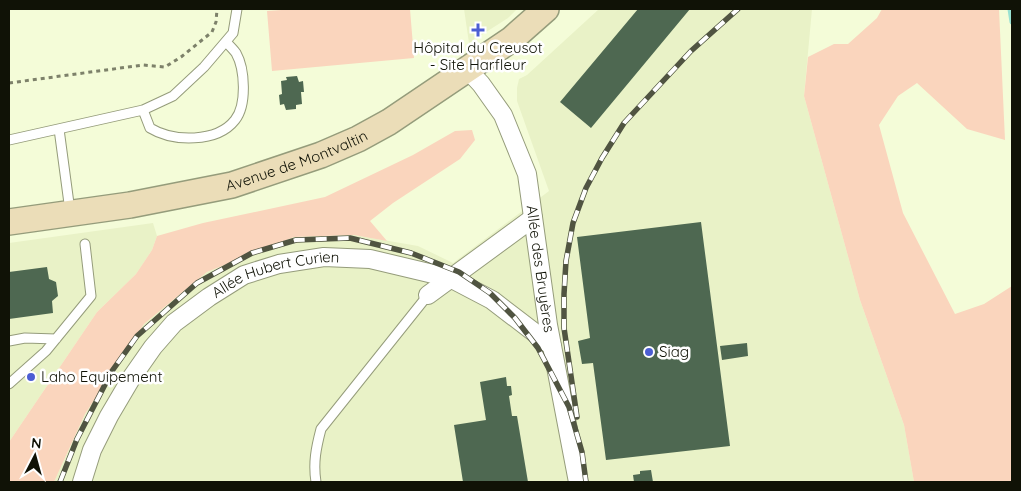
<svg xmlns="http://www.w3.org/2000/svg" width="1021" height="491" font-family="Quicksand,sans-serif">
<rect width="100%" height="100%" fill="#f4fcd8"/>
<!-- built -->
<path fill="#e9f2c7" d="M464,9H517L508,18L469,43Z
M599,9H812L804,96L860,300L904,425L914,482H54L85,414L144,324L207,272L294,237L354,235L418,246L453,263L549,191L517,101V88L519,79L527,75Z
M153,223L157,236L152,250L136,274L97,312L9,442V243Z"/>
<!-- green -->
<path fill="#fad5bd" d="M296,9H410L414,58L272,71L267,11Z
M882,9H999L1005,140L967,129L917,83L898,96L879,125L903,213L955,314L984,304L1012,286V482H914L904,425L860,300L804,96L808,57L834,44H848L877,18Z
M472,130L475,140L460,159L393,203L370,221L387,241L354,235L294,237L207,272L144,324L85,414L54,482H9V442L97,312L136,274L152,250L157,236L203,223L325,197L413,155L455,131Z"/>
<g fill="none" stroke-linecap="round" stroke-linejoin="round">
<!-- stream -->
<path stroke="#99e2d2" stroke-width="5" d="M1010,9L1012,22"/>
</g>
<!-- building -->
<path fill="#4e6851" d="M638,9H690L591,128L560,102Z
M297,76L299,82L303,81L304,92H301L302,104L296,105V109L286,110L284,104L280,105L279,95L282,94L281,81L287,80L286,77Z
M701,222L730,446L606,460L593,363L582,364L578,341L590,338L577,237Z
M47,267L49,279L56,282L58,296L52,301L53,313L9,319V272Z
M747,343L748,356L722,360L720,346Z
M506,377L507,386H511L512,395L509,396L512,416H517L528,482H463L454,425L486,420L480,382Z
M651,470L653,482H634L633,475L640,474V471Z"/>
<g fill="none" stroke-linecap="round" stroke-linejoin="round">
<!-- lane casing -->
<g stroke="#959c7b" stroke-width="11">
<path id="lane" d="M143,110L150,128C173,142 217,143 235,120C247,105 245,69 236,53C233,49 229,45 226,42
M59,129L70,211
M9,140L143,110L173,96L204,67L233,33L237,9
M9,341L25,338L56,339
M9,384L46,351L91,296L85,244
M316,482C313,463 316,448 321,429L428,295"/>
</g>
<!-- street casing -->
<g stroke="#959c7b" stroke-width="20">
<g id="street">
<path id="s1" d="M467,69L481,84L503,115L527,174L548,325L578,482"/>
<path d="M428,295L533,218"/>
<path id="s2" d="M82,482L92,450L109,416L132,377L153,347L174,323L209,297L244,275L279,264L324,257L370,259L450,278L492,300L552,346"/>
</g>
</g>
<!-- secondary casing -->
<g stroke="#959c7b" stroke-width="28">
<g id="secondary">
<path id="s3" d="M9,222L130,205L232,185L321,155L358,139L389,122L512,39L546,9"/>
</g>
</g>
<!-- path -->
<path stroke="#7d816a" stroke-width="3" stroke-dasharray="4 4" stroke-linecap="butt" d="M9,83L143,65L165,67L181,57L212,32L216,22L217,9"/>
<!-- lane -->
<use href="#lane" stroke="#fff" stroke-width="9"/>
<!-- street -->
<use href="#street" stroke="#fff" stroke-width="18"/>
<!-- secondary -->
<use href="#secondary" stroke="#ebddb8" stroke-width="25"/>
<!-- rail casing -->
<g stroke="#505441" stroke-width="5.5">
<path id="rail" d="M577,417L564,328V294L566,261L573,223L586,188L602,158L624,123L691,51L738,9
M60,482L77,439L112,371L137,336L197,283L252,253L296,240L350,238L411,253L459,272L490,293L515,318L538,348L569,407L582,452L586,482"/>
</g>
<!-- rail -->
<use href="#rail" stroke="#fff" stroke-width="4" stroke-dasharray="11" stroke-linecap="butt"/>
</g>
<!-- markers -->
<g fill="#4d5ed3" stroke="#fff" stroke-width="2">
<path d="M475.5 22.5h5v5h5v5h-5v5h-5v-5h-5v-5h5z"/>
<circle cx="649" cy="352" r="5"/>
<circle cx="31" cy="377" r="5"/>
</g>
<g text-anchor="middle" stroke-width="5" stroke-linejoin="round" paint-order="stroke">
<!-- poi labels -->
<g font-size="15" fill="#101206" stroke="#fff" text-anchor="start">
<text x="478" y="53" text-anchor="middle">Hôpital du Creusot<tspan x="478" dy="17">- Site Harfleur</tspan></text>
<text x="659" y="357">Siag</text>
<text x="41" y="382">Laho Equipement</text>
</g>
<!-- street labels -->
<g font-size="15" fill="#101206" stroke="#fff">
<text dy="5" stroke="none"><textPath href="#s3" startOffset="295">Avenue de Montvaltin</textPath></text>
<text dy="5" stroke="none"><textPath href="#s1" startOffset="218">Allée des Bruyères</textPath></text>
<text dy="5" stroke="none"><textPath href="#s2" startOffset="301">Allée Hubert Curien</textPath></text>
</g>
</g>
<!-- border -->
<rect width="1021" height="491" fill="none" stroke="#101206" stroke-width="20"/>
<!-- north arrow -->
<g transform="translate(35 456) rotate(6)" stroke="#ffffff" stroke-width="4" paint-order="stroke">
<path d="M0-4L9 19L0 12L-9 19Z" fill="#101206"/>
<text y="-8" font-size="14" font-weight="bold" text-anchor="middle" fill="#101206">N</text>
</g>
</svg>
